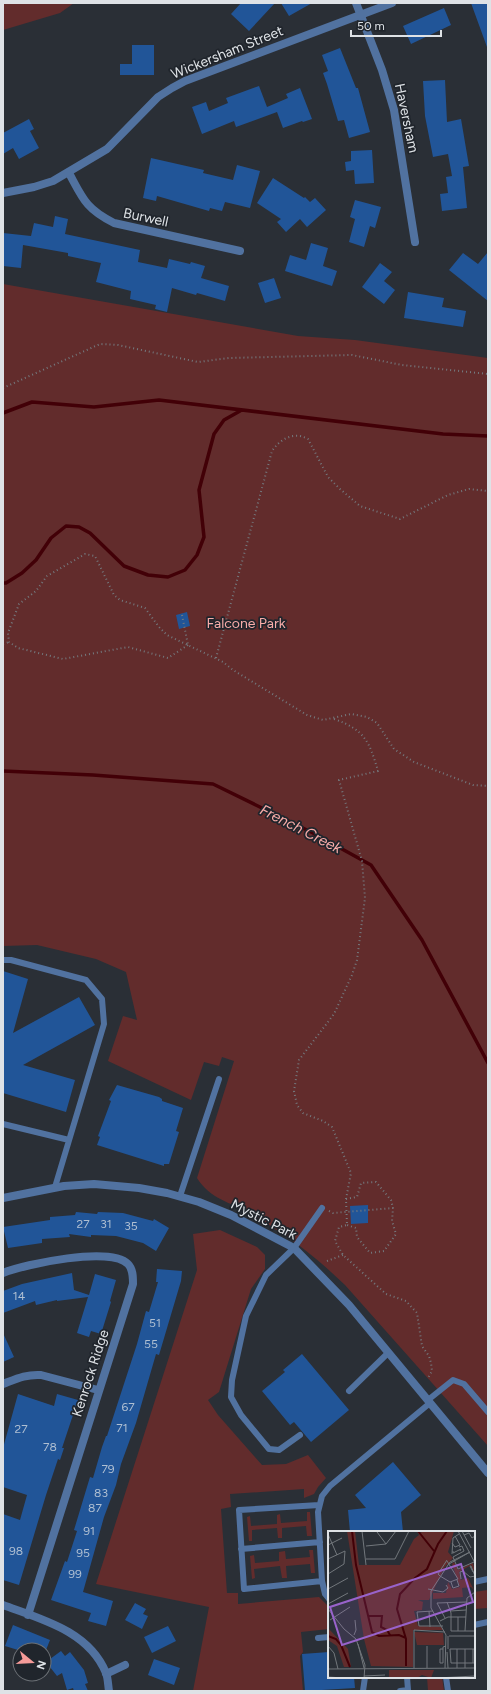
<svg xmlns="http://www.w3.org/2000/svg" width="491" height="1694" font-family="Figtree,sans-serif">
<rect width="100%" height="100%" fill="#2a2f36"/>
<!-- green -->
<path fill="#622c2c" d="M3,3H74L60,13L3,30Z
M3,284L298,336L355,340L488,358V1446L345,1285C324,1265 302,1246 278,1231C269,1225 260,1218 250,1213C230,1202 210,1199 197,1178L234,1061L222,1057L219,1066L204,1062L191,1100L108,1061L123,1016L137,1020L126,972L96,959L37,945L3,946Z
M220,1230L257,1247L265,1255V1269L251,1289L219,1392L208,1400L218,1415L262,1465L286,1464L308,1455L326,1478L318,1487L314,1494L304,1498V1489L230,1494L231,1507L221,1509L227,1593H238V1604L319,1597L329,1607V1629L301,1632L303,1652L300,1656L303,1691H193L209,1607L96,1584L197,1270L193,1234Z
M307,1512H310L312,1536H307L306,1526L282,1528V1538H278L277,1528L252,1530V1541H249L247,1517L250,1516L251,1526L277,1524V1515L280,1514L281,1523L307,1521Z
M309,1550H313L315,1573H311L310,1564L286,1566L287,1578H282L280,1566L254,1569L255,1578L252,1579L250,1556L254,1555L255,1563L279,1561V1552L285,1551L286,1559L310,1557Z
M488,1590V1608L474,1609V1592Z
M427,1677H442L444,1691H428Z"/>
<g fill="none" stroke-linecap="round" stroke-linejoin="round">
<!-- stream -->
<path stroke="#420007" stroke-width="3.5" d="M3,413L32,402L94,407L159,400L443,434L488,436
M3,583H6L22,573L36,560L51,538L66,526L79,527L90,533L124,566L148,575L168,577L185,570L197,555L204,537L199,490L214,434L224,420L240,411
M3,771L93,775L213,784L313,833L371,865L422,940L488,1063"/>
</g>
<!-- building -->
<path fill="#215598" d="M241,3H275L249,31L231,14Z
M281,3H312L289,16Z
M471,3H488V46L487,47Z
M444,8L451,25L411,44L403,26Z
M132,45H154V75H120V64H132Z
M340,48L356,88H358L370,132L349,138L344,120L338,121L327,84L323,73L328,71L322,55Z
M445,80L447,122L461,119L469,166L463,167L467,208L442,211L440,194L448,193L446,177L452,176L448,154L433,157L425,116L423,81Z
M259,86L267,107L288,98L286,94L300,88L312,119L303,122L302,121L283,128L277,112L236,127L234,121L202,134L192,107L206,102L209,111L228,103L226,98Z
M29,119L34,129L30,131L39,148L19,159L13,148L3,154V133Z
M372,150L374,183L355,184L354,170L346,171L345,162L351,161V151Z
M151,158L204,170L203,173L233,180L237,165L260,171L250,208L225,202L222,211L210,208L209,211L157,196L156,201L143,198Z
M273,178L304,198L305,197L310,202L315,198L326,210L307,227L300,219L286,232L277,222L281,219L257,203Z
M355,200L381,207L375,228L370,226L364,247L349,242L355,219L350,217Z
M55,216L68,219L65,234L140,250L138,262L167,268L169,259L190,264L191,262L205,266L201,278L229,286L225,301L197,293L196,295L172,288L167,312L155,309L156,305L130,299L131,291L96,282L101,263L68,256V253L23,245L21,268L3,266V233L31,236L34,223L53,227Z
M311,243L328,248L323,266L337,271L332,286L285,271L290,255L306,260Z
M488,252V301L449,270L463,253L478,264Z
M380,263L392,272L384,281L395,290L384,304L362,287Z
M274,278L281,298L265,303L258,283Z
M408,292L444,298L442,307L466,311L463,327L404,318Z
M187,612L190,626L179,629L176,615Z
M3,971L28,979L13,1033L79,997L95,1025L23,1065L75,1080L66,1112L3,1093Z
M117,1085L159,1097L162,1099V1101L183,1108L176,1131L179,1132L169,1164H164V1166L97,1145L100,1137L98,1136L111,1101L109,1100Z
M368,1205V1223L351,1224L350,1206Z
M76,1212L97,1214L98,1212L123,1213L153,1221L154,1219L169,1228L156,1251L143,1243L116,1236L91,1235V1237L69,1234L70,1237L42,1239V1243L8,1248L3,1227L50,1220V1217L75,1215Z
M157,1269L182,1271L181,1281L159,1355L156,1354L136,1423L121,1464L116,1485L104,1517L83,1592L113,1601L106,1626L88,1621L91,1613L51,1600L65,1561L67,1562L77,1531L74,1530L90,1477L93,1478L102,1447L106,1436H107L137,1344L146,1311L149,1312L158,1282H156Z
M72,1273L74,1290L89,1295L95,1274L116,1280L110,1301L111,1302L101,1334L91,1331L89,1337L77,1333L88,1297L57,1301V1300L36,1305L35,1301L3,1313V1291L22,1284Z
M3,1333L14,1357L3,1362Z
M302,1354L349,1410L311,1442L294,1422L290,1425L262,1391L285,1372L283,1370Z
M18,1394L54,1406L57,1394L78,1400L62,1448H64L60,1460L58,1459L46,1495L19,1585L3,1580V1514L20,1520L27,1495L3,1487V1448Z
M393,1462L421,1495L401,1512L403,1532H350L348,1510L366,1508L355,1495Z
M135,1603L146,1609L143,1614L148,1616L142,1629L125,1620Z
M13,1625L50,1640L46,1650H18L5,1646Z
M168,1626L176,1641L152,1653L144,1637Z
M61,1651L65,1656L70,1652L84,1670L88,1683L85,1684L88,1691H74L73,1688L67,1690L62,1673L57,1676L46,1662Z
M329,1652V1677H354L355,1688L305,1691L302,1654Z
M154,1659L180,1668L174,1685L148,1675Z"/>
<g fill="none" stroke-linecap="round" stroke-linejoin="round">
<!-- path -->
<path stroke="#74797e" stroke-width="2" stroke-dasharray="1 3" stroke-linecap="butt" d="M3,388L100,344L118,345L198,362L229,358L352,355L402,365L488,374
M182,615L188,645
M3,644L9,642
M188,645L168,658L128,647L63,659L18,648L9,642L8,633L19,604L36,591L47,576L85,554L95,556L114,595L120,600L145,608L159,627L167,635L223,662L233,670L307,715L323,720L351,714L367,717L377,723L394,749L414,762L473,785L488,786
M216,658L272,451C280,439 294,431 308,439L328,477L340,489L360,506L400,519L448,495L469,489L488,491
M334,719C365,730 369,741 378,771L339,780L362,861L365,898L357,960L352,975L334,1014L299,1060L294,1091L297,1105L303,1113L323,1121L332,1127L351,1173L346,1199L347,1225L339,1227L335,1241L343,1255L386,1294L406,1301L417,1313L422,1346L429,1356L431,1363L432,1371L428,1378
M346,1199L357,1197L361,1183L376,1182L391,1200L393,1208L392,1221L396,1234L384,1251L370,1253L357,1237L356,1228L347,1225
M329,1211L333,1213L393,1208
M327,1261L343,1255"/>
<!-- service -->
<path stroke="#5172a0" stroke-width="6" d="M3,960H11L86,980L102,999L104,1024L55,1187
M3,1124L69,1140
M180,1196L219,1079
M349,1391L388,1353
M428,1400L453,1380L464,1384L488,1412
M300,1435L279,1450L269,1449L241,1415L231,1397L232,1380L246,1316L266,1275L294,1248L322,1208
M319,1505L239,1510L244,1589L322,1581
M241,1549L320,1542
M474,1582L488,1579
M329,1599L325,1594L322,1581L318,1512L322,1496L330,1486L430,1403
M474,1625L488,1622
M318,1638L329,1637
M446,1677L448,1691
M363,1691L365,1677
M400,1691L408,1690L407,1677"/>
<!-- minor -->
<path stroke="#5172a0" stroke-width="8" d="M356,3L382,70L394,110L415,242
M69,173C83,199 86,209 114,223L240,251
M3,1273C25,1264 111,1246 128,1264C133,1269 133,1277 133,1284L28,1615
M3,1384C16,1379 26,1374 41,1375L98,1390
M3,1605C41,1619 89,1631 106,1673C108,1678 108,1685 109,1691
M106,1674L125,1665"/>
<!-- tertiary -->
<path stroke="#5172a0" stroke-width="8" d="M3,193L34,187L53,181L107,149L158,97L172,88L185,81L392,3
M3,1198L64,1186L94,1184L139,1188L167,1193L199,1202L231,1215L294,1248L349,1305L488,1473"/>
</g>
<g text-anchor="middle" stroke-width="3.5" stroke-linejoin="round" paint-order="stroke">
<!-- number labels -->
<g font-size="12" fill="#afbfd2">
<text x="83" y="1228">27</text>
<text x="106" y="1228">31</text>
<text x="131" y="1230">35</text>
<text x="19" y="1300">14</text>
<text x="155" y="1327">51</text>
<text x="151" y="1348">55</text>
<text x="128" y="1411">67</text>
<text x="122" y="1432">71</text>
<text x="21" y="1433">27</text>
<text x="50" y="1451">78</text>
<text x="108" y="1473">79</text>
<text x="101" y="1497">83</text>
<text x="95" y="1512">87</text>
<text x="89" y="1535">91</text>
<text x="16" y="1555">98</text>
<text x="83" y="1557">95</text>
<text x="75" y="1578">99</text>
</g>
<!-- street labels -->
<g font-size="14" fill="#dee2e6" stroke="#20252c">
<text transform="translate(227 52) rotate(-22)" y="5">Wickersham Street</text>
<text transform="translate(407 118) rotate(78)" y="5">Haversham</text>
<text transform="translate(146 217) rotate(12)" y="5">Burwell</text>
<text transform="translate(264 1219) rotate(27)" y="5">Mystic Park</text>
<text transform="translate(90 1373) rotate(-72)" y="5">Kenrock Ridge</text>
</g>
<!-- park labels -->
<g font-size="14" fill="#f9aca9" stroke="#20252c">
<text x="246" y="628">Falcone Park</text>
</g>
<!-- water labels -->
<g font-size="15" font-style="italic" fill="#f9aca9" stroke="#20252c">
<text transform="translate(301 829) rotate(27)" y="5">French Creek</text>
</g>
</g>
<!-- overview -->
<g transform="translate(328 1531)">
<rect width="147" height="147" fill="#2a2f36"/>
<path d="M19,0H27L31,34H72L86,8L91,4L89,0L93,2L94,0H126L120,21L125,27L116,37L101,69H90L95,71L94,79L86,80L90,95L113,96L115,99H85V136L43,135L36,108ZM126,31L130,39L145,32L147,42L143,34L131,41L133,49L140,47L146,59L143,56L134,57L135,66L105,68V62H118L120,51L124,58L132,56L124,33ZM0,97L20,118L23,136H16L9,115L0,109ZM86,101L115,102L116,114H89ZM61,139H106L103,147L94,144L89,147H61Z" fill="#622c2c"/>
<path fill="none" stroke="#420007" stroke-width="2" d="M24,0L28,34L44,101L51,105L71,104L78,107M90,0L106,20M40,85H54L53,96L59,99L62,104M0,105L8,108L13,114L22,136M78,135V108L69,78L72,63L87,47L99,38L110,13L119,0"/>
<path fill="none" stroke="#72777c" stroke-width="1" d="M34,0L38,34M130,0L147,32M134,0L143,17M49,1L58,13M0,3L9,24M136,4L141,2L144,7L147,5M124,12L127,16L132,14L127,5M0,14L14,7M38,15L58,13L68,0M131,16L134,15L136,20L125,26L130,38L146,31M125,20V22L133,18L132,20M124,23L125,7L131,3M0,28L17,20L16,33L0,43M38,28H67L81,0M112,45L122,51L130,48L119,30M112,45L110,43L119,29M133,48L132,41L135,40L142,46L147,45L143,35H142L145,41M123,51L125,57L131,55L129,49M0,58L20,47M100,58L115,61L120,57L118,54M119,71L123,82V100H147M0,73L20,62M0,78L16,98L28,108L37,134L36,147M101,80L102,96M105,80L89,81L91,95H115M122,80L138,79M117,87L109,72L139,71M2,89L22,76M112,90L120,86H138M130,100V86M137,100L139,67L147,61M26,104L28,99L27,89M120,105V118M121,105H147M30,113L36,137M0,115L6,122L10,138M99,115V137M115,118H112V132H115V116L118,115M129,118V137M137,118V137M145,118V132M147,118H122L123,132H147M119,121L120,137M86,137V99L117,101M117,137L118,104L103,77V60L122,31L142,21L121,33M0,138L147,137M36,145L57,144M0,146L16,147M109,147L147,145"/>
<path fill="#9963cb" fill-opacity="0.15" stroke="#9963cb" stroke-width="2" d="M133,33L145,71L14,114L2,76Z"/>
<rect width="147" height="147" fill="none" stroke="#dee2e6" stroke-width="2"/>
</g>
<!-- border -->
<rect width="491" height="1694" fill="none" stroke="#dee2e6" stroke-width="8"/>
<!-- north arrow -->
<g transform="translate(32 1662) rotate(108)"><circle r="19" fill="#20252c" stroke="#6c7176"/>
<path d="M0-3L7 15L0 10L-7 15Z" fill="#f59b99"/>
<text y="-6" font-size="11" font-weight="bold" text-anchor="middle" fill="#dee2e6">N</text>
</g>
<!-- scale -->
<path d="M351 30v6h90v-6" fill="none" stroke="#dee2e6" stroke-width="2"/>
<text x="357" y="30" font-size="12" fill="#dee2e6" stroke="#20252c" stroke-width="3" paint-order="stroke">50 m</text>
</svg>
